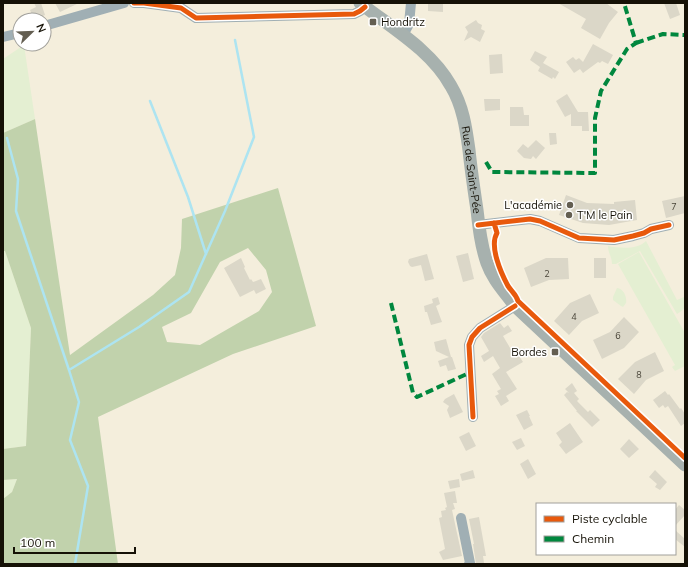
<svg xmlns="http://www.w3.org/2000/svg" width="688" height="567" font-family="Mulish,sans-serif">
<rect width="100%" height="100%" fill="#f4eedc"/>
<!-- green -->
<path fill="#e4efd2" d="M24,45L35,119L3,133V59Z
M646,241L677,300L684,297C688,306 684,310 677,314L640,251L616,264H612C612,257 608,253 608,246C620,248 637,250 646,241Z
M3,251H5L31,328L26,446L3,449Z
M639,252L685,333V366L675,371L672,367L675,365L618,264Z
M617,288C624,289 627,297 626,303L623,307L621,306L613,300V297Z
M17,479L12,492L3,499V480Z"/>
<!-- forest -->
<path fill="#c1d2ac" fill-rule="evenodd" d="M35,119L70,355L153,295L175,275L181,248L182,219L278,188L316,326L233,354L98,417L118,564H3V499L12,492L17,479L3,480V449L26,446L31,328L5,251H3V133ZM248,248L266,270L272,292L259,311L200,345L167,342L162,327L191,313L220,262Z"/>
<g fill="none" stroke-linecap="round" stroke-linejoin="round">
<!-- stream -->
<path stroke="#ade4f1" stroke-width="2.5" d="M150,101L188,197L206,254
M7,138L18,179L16,211L69,370
M75,564L88,486L70,440L79,402L69,370L139,327L189,292L225,211L254,137L235,40"/>
</g>
<!-- building -->
<path fill="#dbd7c8" d="M34,3H41L45,15L34,20L30,10L36,7Z
M55,3H79L60,12Z
M428,3H443V12L428,11Z
M558,3H606L618,12L609,23L600,39L581,28L586,19Z
M664,3H676L680,15L670,19Z
M476,20L478,23L482,25L481,29L485,31L480,42L471,37L464,41L468,32L465,27Z
M593,44L613,55L608,64L602,61L600,63L598,62L583,73L580,69L574,73L566,62L573,57L576,60L579,58L583,62Z
M535,51L547,57L543,63L559,72L555,79L553,77L552,79L538,71L540,67L530,60Z
M502,54L503,73L490,74L489,55Z
M567,94L578,112H588L589,131H582V126H571V114L565,117L556,101Z
M484,99H500V110L485,111Z
M510,107H523L524,115H529V126H510Z
M549,133H556L557,144L550,145Z
M536,140L545,148L536,159L533,156L531,159L524,158L517,151L523,144L528,148Z
M566,195L587,203L614,204V202L635,200L637,220L609,225L583,223L559,215Z
M685,196V213L666,218L662,201Z
M468,253L474,279L463,282L456,256Z
M427,254L434,279L425,281L421,265L412,267L410,266L408,262L409,259Z
M241,258L245,267L244,268L250,280L251,279L253,282L261,279L266,289L256,294L254,290L240,297L224,268Z
M546,258H568L569,279L549,280L531,287L524,268Z
M594,258H606V278H594Z
M590,294L599,313L582,321L569,335L554,321L570,303Z
M438,297L440,304L436,306L442,322L431,325L427,312H425L424,306L433,303L432,299Z
M624,317L639,332L624,348L602,359L593,340L610,332Z
M500,323L504,328L508,325L512,331L503,336L516,358L519,356L523,362L506,372L517,389L506,396L509,401L501,406L495,396L499,394L497,391L501,389L492,374L500,368L493,356L484,362L481,356L489,351L481,337L484,333Z
M446,339L451,357H452L456,369L448,371L446,365L440,367L438,361L449,357L436,351L434,342Z
M655,352L664,371L646,380L634,394L618,379L635,362Z
M572,383L577,391L574,393L579,399L577,401L588,412L590,410L600,420L592,427L576,411H577L564,395L567,392L569,393L565,389Z
M665,391L668,395L669,394L680,409L681,408L685,414V423L681,426L668,406L665,408L663,405L659,408L653,400Z
M454,394L463,412L450,418L447,410L449,406L443,402L445,399Z
M527,410L530,416H529L533,425L524,430L516,415Z
M570,423L583,442L566,454L559,445L562,442L556,433Z
M469,432L476,446L466,451L459,437Z
M521,438L525,446L517,450L512,442Z
M629,439L639,449L629,458L620,449Z
M528,459L536,474L528,479L520,464Z
M473,470L475,478L462,481L460,474Z
M655,470L667,482L660,490L655,487L657,484L649,477Z
M459,479L460,487L450,489L448,481Z
M455,491L457,503H453L455,509L452,510L462,556L443,560L439,552L445,549L439,518L442,517L441,511L446,510L445,508L447,507L444,493Z
M679,505L685,510V515L675,526V510Z
M479,517L486,556H483L484,563L476,564L473,544H474L469,519Z
M675,530L685,539V547L675,539Z"/>
<g fill="none" stroke-linecap="round" stroke-linejoin="round">
<!-- minor -->
<path stroke="#a0afb4" stroke-width="10" d="M134,3H144L181,8L196,18L354,14L360,11L365,7
M44,26L124,3
M403,35L409,24L411,3
M3,37L20,33
M478,225L530,219L540,221L579,238L614,240L633,236L644,233L651,229L669,225
M473,417L469,345L472,337L480,328L515,306
M461,518L470,563L469,564"/>
<!-- major -->
<path stroke="#a7b1ae" stroke-width="13" id="s1" d="M360,3C392,28 431,50 451,86C463,106 466,128 469,150C471,170 474,190 477,210C479,228 481,246 487,263C493,280 505,292 515,306L685,465"/>
<!-- quiet -->
<path stroke="#00873e" stroke-width="4" stroke-dasharray="8 4" stroke-linecap="butt" d="M636,43L663,34L685,35
M486,162L492,172L595,173V118L601,91L627,49L636,43L624,3
M391,303L413,393L417,397L471,372"/>
<!-- cycleway casing -->
<g stroke="#fff" stroke-width="8">
<path id="cycleway" d="M134,3H144L181,8L196,18L354,14L360,11L365,7
M494,223L497,233C489,246 501,273 508,286C512,292 516,294 518,301L685,458
M478,225L530,219L540,221L579,238L614,240L633,236L644,233L651,229L669,225
M473,417L469,345L472,337L480,328L515,306"/>
</g>
<!-- cycleway -->
<use href="#cycleway" stroke="#e8590c" stroke-width="5"/>
</g>
<!-- markers -->
<g fill="#635e51" stroke="#fff" stroke-width="1.5">
<rect x="369" y="18" width="8" height="8" rx="2"/>
<circle cx="570" cy="205" r="4"/>
<circle cx="569" cy="215" r="4"/>
<rect x="551" y="348" width="8" height="8" rx="2"/>
</g>
<g text-anchor="middle" stroke-width="3" stroke-linejoin="round" paint-order="stroke">
<!-- number labels -->
<g font-size="9" fill="#484438">
<text x="674" y="210">7</text>
<text x="547" y="277">2</text>
<text x="574" y="320">4</text>
<text x="618" y="339">6</text>
<text x="639" y="378">8</text>
</g>
<!-- poi labels -->
<g font-size="11" fill="#151106" stroke="#fff" text-anchor="start">
<text x="381" y="26">Hondritz</text>
<text x="562" y="209" text-anchor="end">L'académie</text>
<text x="577" y="219">T'M le Pain</text>
<text x="547" y="356" text-anchor="end">Bordes</text>
</g>
<!-- street labels -->
<g font-size="11" fill="#151106" stroke="#fff">
<text dy="4" stroke="none"><textPath href="#s1" startOffset="211">Rue de Saint-Pée</textPath></text>
</g>
</g>
<!-- border -->
<rect width="688" height="567" fill="none" stroke="#151106" stroke-width="8"/>
<!-- legend -->
<rect x="536" y="503" width="140" height="52" fill="#ffffff" stroke="#a1a09b"/>
<rect x="544" y="516" width="20" height="6" fill="#e8590c" stroke="#a1a09b"/>
<text x="572" y="523" font-size="12" fill="#151106">Piste cyclable</text>
<rect x="544" y="536" width="20" height="6" fill="#00873e" stroke="#a1a09b"/>
<text x="572" y="543" font-size="12" fill="#151106">Chemin</text>
<!-- north arrow -->
<g transform="translate(32 32) rotate(67)"><circle r="19" fill="#ffffff" stroke="#a1a09b"/>
<path d="M0-3L7 15L0 10L-7 15Z" fill="#635e51"/>
<text y="-6" font-size="11" font-weight="bold" text-anchor="middle" fill="#151106">N</text>
</g>
<!-- scale -->
<path d="M14 547v6h121v-6" fill="none" stroke="#151106" stroke-width="2"/>
<text x="20" y="547" font-size="12" fill="#151106" stroke="#ffffff" stroke-width="3" paint-order="stroke">100 m</text>
</svg>
